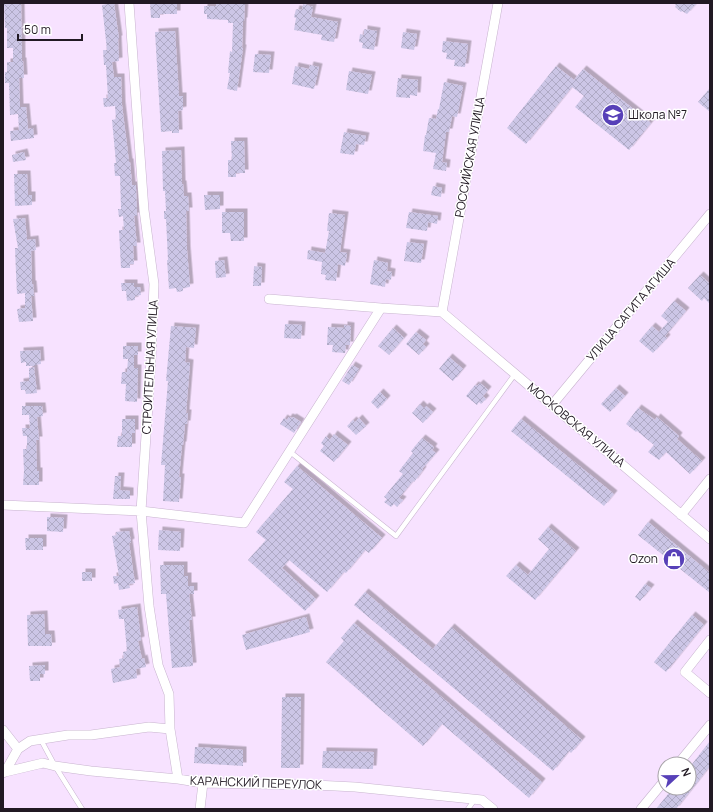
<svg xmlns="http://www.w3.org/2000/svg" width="713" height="812" font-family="Manrope,sans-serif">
<defs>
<pattern id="building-cross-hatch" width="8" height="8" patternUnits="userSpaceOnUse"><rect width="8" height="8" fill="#ccc6e6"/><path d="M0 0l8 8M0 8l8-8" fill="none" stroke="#afaac5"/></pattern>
<filter id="shadow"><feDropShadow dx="3.5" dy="-3.5" stdDeviation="0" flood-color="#0004"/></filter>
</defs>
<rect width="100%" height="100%" fill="#f7e2ff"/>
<!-- building -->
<path fill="url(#building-cross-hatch)" filter="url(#shadow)" d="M4,3H21L22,61H23L24,78H19L20,107H26L28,129L33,128L34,138L11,141L10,131L19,130L18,114L10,115L9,83H5V72H7V62H13V48H7V28H5Z
M114,3L119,39H118L119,61L112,62L114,77H121L122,105L129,162H130L132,185H136V189L137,216H134L137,246H133L134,264H130V268H121L119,230H124L123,216L119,217L118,209H121L120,176H115L114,163H116L112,120L116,119L115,106L104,107L103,98H108L106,65H104L103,50H107L102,5Z
M150,3H177V14H160V18H151Z
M216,3H245L244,21H243L242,48H243L237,91L227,89L230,73H228L230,51L232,52L233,23H228V20L207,19V14H204V6H216Z
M674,3H697L687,14L682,11L681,12L675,7L676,5Z
M303,4L313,7L311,17L338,22L334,42L321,40L322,35L294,30L296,18L294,17L296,9L302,10Z
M364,29L377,31L374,50L362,48L363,43L359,42L360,34L364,35Z
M175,31L179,96H183V110L178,111L179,133H172V131L161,132L155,32Z
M403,32L417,34L414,50L401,48Z
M443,41L468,44L465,67L454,66L455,60L446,59L447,53L442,52Z
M255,54L271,55L269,73L253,72Z
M310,65L319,67L314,89L292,84L295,66L309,69Z
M556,66L574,80L583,69L651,123L629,150L575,107L584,96L572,87L526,144L507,128Z
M349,71L372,75L368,94L346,90Z
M398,78L418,80L417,96L410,95V98L396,97Z
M444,82L463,86L457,117L452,116L449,132H446L442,162L447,163L446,171L433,169L436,153L423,151L425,135H426L429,118L436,119L438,109H439Z
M710,88V112L698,102Z
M344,132L366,136L364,145L356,144L354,155L340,153Z
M231,141H244L245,173H236V177H228V160H232Z
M181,150L182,184H183L184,196H188L189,211H186L187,250L190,287L183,288V291L177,292L176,288L169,289L167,260H168L166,219H164V211H166L165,191H163L162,151Z
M24,152L26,160L13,162L12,155Z
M14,174H27L28,195H32V205L15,206Z
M433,186L442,188L441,197L431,195Z
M204,195H220V209L205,210Z
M222,212H244V241H231L230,233H222Z
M409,212L438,216L437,224L428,222L427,231L406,228Z
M329,213L345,215L340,252L347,253L345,266L338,264L336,281L325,280L326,275L321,274L322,262L307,259L308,250L325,253L329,231H327Z
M25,218L27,240L35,239L36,250L31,251L32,284H33L34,296H31L33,321L19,322L17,309L25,308V293L17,294L16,273L15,248H18L13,219Z
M407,242L424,244L421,263L404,261Z
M224,260L226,277L216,278L215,261Z
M374,260L388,263L387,271L392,272L391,280L386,279L385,287L370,284Z
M254,266L262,267L261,286H253Z
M700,275L710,284V304L704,298L702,301L688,288Z
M121,283H134V287H140L141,295L135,296V300L127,301L126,291H122Z
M674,301L686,311L665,336L667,338L653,353L639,341L652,326L659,332L668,322L661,316Z
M285,324L302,325L301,339L284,338Z
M344,325L351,326L350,345H346L345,353L332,352L333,345H327L328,327L344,328Z
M171,326L196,328L194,348L186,347L185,362L190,363L186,413H188L187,424H185L183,445H182L179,477H181L179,502L163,501L165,465H161L168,381H166Z
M393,328L404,338L389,355L378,346Z
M416,332L426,340L423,344L426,347L419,355L406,344Z
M123,346H138V355H134V368H138L137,402L125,401L126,384H121L122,372H127L128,359H123Z
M40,350L41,364L35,365V366H26V362L21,363L20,351Z
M449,357L463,369L453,381L439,369Z
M352,365L359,369L349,385L342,381Z
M34,367L37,393L26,394L25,390H21L20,382L29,381V368Z
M480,383L488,390L483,396L486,399L481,404L479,402L477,405L466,396L475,385L477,386Z
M616,388L625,396L610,412L601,404Z
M380,392L387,399L378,409L371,402Z
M420,404L424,408L426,406L433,412L423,423L412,413Z
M22,406H42L43,416L37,417L39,440H36L37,471H39V485H23L24,471L23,449H27V436H23L22,428H30L29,415H22Z
M638,408L655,420L657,417L679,436L677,439L702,461L690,474L666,452L659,460L648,452L654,445L637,431L636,432L626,424Z
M289,417L292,418L293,417L301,422L294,433L280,424L284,418L287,420Z
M359,418L366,426L356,435L347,426L353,420L355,422Z
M122,419H135V433H132V447H117L118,436H122Z
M521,419L614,494L604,506L511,431Z
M334,434L348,445L334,462L320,451L324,446L321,443L326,436L330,440Z
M422,438L434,447L432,450L436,453L422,469L423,470L414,482L413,481L399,498L403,500L397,507L394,504L391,507L384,502L387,499L384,497L403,474L399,471L413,453L411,451Z
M297,466L382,538L369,553L365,550L346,573L344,572L327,592L289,560L282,568L316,599L305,611L248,560L266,540L256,532L293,489L284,482Z
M115,476H121L120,490L130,491V499H113Z
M47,517L64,518L63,532L47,531Z
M648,522L710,573V593L638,535Z
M548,527L576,551L535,600L506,576L516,565L528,575L549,549L538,539Z
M159,530L181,532L180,551L158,550Z
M129,531L131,542L129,543L135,583L129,584L130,588L119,590L118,583L114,584L113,576H119L112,536L117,535L116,532Z
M25,538H43V550H26Z
M160,565H184V576H188V586H194V594H189L192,620H189L193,666L172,668L166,594H161Z
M82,572H92V581H82Z
M645,584L651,588L640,601L635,597Z
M365,592L433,649L451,627L582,740L571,753L569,751L553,771L354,605Z
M137,607L141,640L138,641L142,659L144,658L146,667L136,669L137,678L113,683L111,669L120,667L119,659L124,658L123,652L127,651L124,619H119L118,610Z
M44,614L45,634H51L52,646H28L27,615Z
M692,615L704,625L666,672L654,662Z
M306,617L310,632L246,650L242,635Z
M354,623L542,782L529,798L442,724L423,746L326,662L344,641L341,638Z
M45,665V674H40V681H30L29,666Z
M282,697H301L300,768H281Z
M710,741V766L676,809H656L673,788H689V768Z
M195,747L243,750V766L194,763Z
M323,751L374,752L373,769L322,768Z"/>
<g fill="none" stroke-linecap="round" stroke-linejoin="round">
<!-- service casing -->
<g stroke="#c8b4cf" stroke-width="5.5">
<path id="service" d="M289,451L396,536L515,374
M41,740L55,766L82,809
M468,809L475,799"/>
</g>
<!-- minor casing -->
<g stroke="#c8b4cf" stroke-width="10">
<path id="minor" d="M129,3L144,210L154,284L151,360L141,511L149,606L158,665L169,694L170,729
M269,299L381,308
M442,312L710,539
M442,312L498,3
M552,405L710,214
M3,505L141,511L244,523L381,308L442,312
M681,515L710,479
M710,640L685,672L710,693
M3,730L18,749
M678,764L710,725
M5,772L43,763L55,766L91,771L178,779
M3,773L5,772L18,749L30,741L68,735H91L149,727L170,729L178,779L203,783L315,785L355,787L482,800L493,809
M200,809L203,783
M641,809L665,780"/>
</g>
<!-- service -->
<use href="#service" stroke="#fff" stroke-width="4.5"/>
<!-- minor -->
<use href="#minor" stroke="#fff" stroke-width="9"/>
</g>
<!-- icons -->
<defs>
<g id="school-disc" transform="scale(1.15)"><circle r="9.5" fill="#5740b8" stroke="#fff"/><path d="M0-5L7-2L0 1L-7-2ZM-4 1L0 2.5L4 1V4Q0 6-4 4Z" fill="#fff"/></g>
<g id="shop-disc" transform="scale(1.15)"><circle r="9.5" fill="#5740b8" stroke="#fff"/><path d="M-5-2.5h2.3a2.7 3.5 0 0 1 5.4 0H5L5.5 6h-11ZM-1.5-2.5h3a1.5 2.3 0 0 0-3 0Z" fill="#fff"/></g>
</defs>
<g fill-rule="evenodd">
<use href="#school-disc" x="613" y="115"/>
<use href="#shop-disc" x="674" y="559"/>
</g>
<g text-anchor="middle" stroke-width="3" stroke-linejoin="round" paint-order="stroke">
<!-- poi labels -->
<g font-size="12" fill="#211923" stroke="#fff" text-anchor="start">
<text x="628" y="119">Школа №7</text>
<text x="658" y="563" text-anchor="end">Ozon</text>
</g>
<!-- street labels -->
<g font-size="12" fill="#211923" stroke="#fff">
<text transform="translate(470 157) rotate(-80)" y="4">РОССИЙСКАЯ УЛИЦА</text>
<text transform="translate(631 310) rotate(-50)" y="4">УЛИЦА САГИТА АГИША</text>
<text transform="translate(150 367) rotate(-87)" y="4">СТРОИТЕЛЬНАЯ УЛИЦА</text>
<text transform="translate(576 425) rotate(40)" y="4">МОСКОВСКАЯ УЛИЦА</text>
<text transform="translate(256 783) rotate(2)" y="4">КАРАНСКИЙ ПЕРЕУЛОК</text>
</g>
</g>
<!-- border -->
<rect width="713" height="812" fill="none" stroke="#211923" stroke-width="8"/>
<!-- north arrow -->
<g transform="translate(677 776) rotate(68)"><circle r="19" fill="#ffffff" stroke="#a6a3a7"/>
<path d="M0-3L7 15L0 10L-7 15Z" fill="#5740b8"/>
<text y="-6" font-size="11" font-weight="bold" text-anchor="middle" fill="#211923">N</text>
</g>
<!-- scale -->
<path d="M18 34v6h64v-6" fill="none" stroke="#211923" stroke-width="2"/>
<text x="24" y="34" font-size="12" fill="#211923" stroke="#ffffff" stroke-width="3" paint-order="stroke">50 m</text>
</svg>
